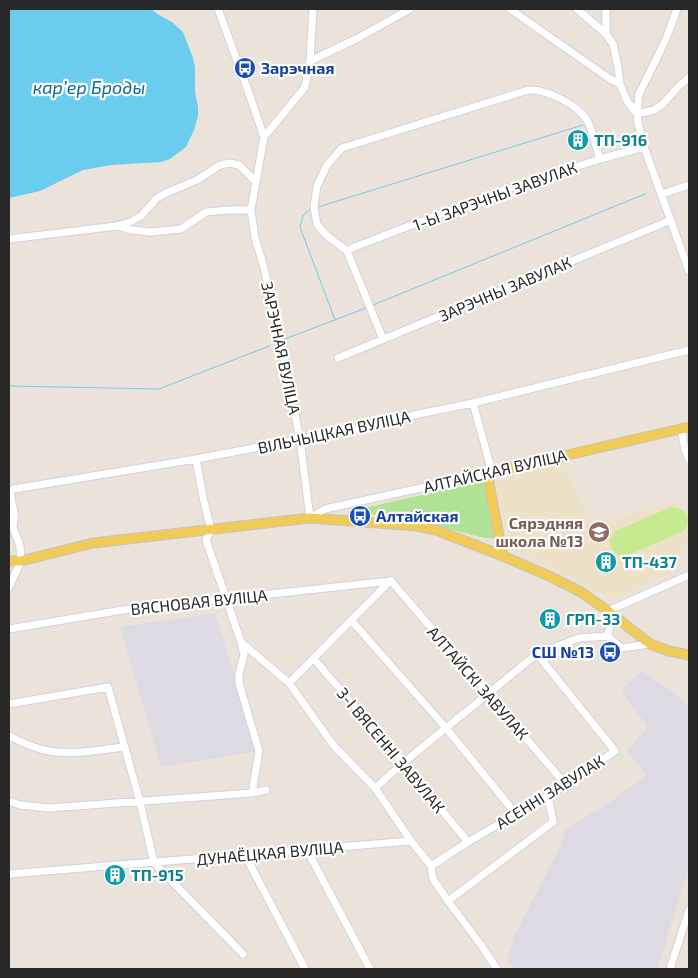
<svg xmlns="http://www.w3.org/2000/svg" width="698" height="978" font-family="'Exo 2',sans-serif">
<rect width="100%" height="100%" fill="#ebe3d9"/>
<!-- industrial -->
<path fill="#dddae3" d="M215,613L223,639H225L226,648L257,751L161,767L120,627Z
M642,671L670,690L684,701V702L689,707V867L657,969H513L507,960L515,935L560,846L565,831L575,823L609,803L646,775L627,750L647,728L646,724L622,693L623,688Z"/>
<!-- education -->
<path fill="#ede1c8" d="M562,462L592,527L673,502L688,514L689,519V536L672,572L612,599L514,549L494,483Z"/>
<!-- green -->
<path fill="#b0e295" d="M483,481L495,539L480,537L404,517L347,512Z"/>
<!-- pitch -->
<path fill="#c5ea90" d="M671,507L681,509C689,516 690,525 682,532L626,556C616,556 610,550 610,539L616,531Z"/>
<!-- water -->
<path fill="#6bcdee" d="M9,9H151L159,15L172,22L183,32L193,58L195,67V92L198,107V116L194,130L186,147L170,159L161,162L111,165L83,170L40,191L9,198Z"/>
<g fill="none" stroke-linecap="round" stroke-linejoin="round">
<!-- stream -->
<path stroke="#6bcdee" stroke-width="1" d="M318,207L583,125
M309,210L303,216L300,227L335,320
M373,305L645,194
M285,339L366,308
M9,386L159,389L269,346"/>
<!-- minor casing -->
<g stroke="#cfd2e1" stroke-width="9">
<path id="minor" d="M218,9L245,82L264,137
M410,9L358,38L310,61L305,87L264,137L251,210L255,238L263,264L279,332L300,440L310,518L325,509L489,473
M510,9L610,79L620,84
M577,9L606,34
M606,9V34L613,44L618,67L620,84L627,101L637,114L654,110L663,104L676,89L689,77
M677,9L666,39L645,82L639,94L637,114L638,123L644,147L689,271
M310,61L313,9
M662,194L689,185
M117,226L130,222L141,216L157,198L166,193L197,180L220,165L230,163L239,165L256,182
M9,239L117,226L132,230L151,232L181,229L206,212L229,210H251
M347,251L352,248L492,194L600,159L644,147
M383,339L347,251L325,234L317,224L314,207L317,186L327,165L342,148L528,90C547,89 579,105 588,122C593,133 596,147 600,159
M338,358L671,220
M473,403L492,472
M681,429L685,450L689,460
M196,459L203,497L211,530L206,540L241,642L244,655L239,674V683L259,751L252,793
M9,516L20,546L21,561L9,587
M13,525C14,520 15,516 14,512C13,504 9,498 11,491L14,489L196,459L338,432L387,424L414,415L473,403L689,350
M391,581L566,785
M608,611L689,575
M617,619L610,627L607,636L621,648L650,644
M351,620L446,728L516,814
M9,629L123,610L391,581
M241,642L289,683L334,746L375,788L411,841L431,866L433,879L448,901L481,945L497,969
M314,659L403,763L468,842
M289,683L390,581
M9,704L108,687L140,802L154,863L243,954
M9,736C22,742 35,749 49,751C74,755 99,750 124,747
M375,788L403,763L537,654L579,638L607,636
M9,801L20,805L49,808L252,793L266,790
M307,850L370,969
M245,855L305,969
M431,866L468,842L566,785L615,751L537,654
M9,874L411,841
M448,901L553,822L548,796
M670,969L689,910"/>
</g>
<!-- major casing -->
<g stroke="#c3c3c3" stroke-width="11">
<path id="major" d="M503,556L489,484V473L689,427
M9,561H21L93,543L310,518L417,526L436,530L503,556L549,576L581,592L608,611L650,644L669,651L689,655"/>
</g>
<!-- minor -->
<use href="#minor" stroke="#fff" stroke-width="7"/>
<!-- major -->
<use href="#major" stroke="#f1cb58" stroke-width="9"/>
</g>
<!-- icons -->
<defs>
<g id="bus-disc" transform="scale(1.125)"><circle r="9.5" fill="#1a4fb4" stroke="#fff"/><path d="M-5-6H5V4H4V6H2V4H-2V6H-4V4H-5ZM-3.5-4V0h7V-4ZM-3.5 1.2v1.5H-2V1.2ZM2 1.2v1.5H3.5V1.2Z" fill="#fff"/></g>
<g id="building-disc" transform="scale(1.125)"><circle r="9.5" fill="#0f9aa8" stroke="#fff"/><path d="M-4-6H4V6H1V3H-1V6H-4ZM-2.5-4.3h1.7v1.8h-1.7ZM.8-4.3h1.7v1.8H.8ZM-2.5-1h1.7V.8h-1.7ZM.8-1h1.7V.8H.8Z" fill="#fff"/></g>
<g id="school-disc" transform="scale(1.125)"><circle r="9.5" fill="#8d6e63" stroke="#fff"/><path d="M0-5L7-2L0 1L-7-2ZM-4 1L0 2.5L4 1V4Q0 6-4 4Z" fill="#fff"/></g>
</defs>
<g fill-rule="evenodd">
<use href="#bus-disc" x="245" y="68"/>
<use href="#building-disc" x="578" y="140"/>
<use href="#bus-disc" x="360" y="516"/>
<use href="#school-disc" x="599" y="532"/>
<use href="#building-disc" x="606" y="562"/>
<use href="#building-disc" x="550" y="619"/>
<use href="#bus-disc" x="610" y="652"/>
<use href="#building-disc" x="115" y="875"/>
</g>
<g text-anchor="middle" stroke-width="4.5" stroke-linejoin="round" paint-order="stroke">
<!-- transit labels -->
<g font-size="16" font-weight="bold" fill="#164399" stroke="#fff" text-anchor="start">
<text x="261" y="74">Зарэчная</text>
<text x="376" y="522">Алтайская</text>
<text x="594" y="658" text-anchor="end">СШ №13</text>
</g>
<!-- culture labels -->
<g font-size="16" font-weight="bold" fill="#0d838f" stroke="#fff" text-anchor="start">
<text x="594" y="146">ТП-916</text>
<text x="622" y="568">ТП-437</text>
<text x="566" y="625">ГРП-33</text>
<text x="131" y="881">ТП-915</text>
</g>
<!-- street labels -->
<g font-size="16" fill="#282828" stroke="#fff">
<text transform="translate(495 196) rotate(-20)" y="6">1-Ы ЗАРЭЧНЫ ЗАВУЛАК</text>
<text transform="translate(505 289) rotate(-23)" y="6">ЗАРЭЧНЫ ЗАВУЛАК</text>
<text transform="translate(281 348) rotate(78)" y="6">ЗАРЭЧНАЯ ВУЛІЦА</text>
<text transform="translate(334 432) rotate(-12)" y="6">ВІЛЬЧЫЦКАЯ ВУЛІЦА</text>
<text transform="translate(495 471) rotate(-13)" y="6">АЛТАЙСКАЯ ВУЛІЦА</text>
<text transform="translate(199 602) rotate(-6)" y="6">ВЯСНОВАЯ ВУЛІЦА</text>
<text transform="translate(478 683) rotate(49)" y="6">АЛТАЙСКІ ЗАВУЛАК</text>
<text transform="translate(391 750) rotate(50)" y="6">3-І ВЯСЕННІ ЗАВУЛАК</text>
<text transform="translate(550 792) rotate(-32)" y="6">АСЕННІ ЗАВУЛАК</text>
<text transform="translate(270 853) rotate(-5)" y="6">ДУНАЁЦКАЯ ВУЛІЦА</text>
</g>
<!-- education labels -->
<g font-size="16" font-weight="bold" fill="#785e54" stroke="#fff" text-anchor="end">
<text x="583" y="529">Сярэдняя<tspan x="583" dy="18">школа №13</tspan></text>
</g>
<!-- water labels -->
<g font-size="18" font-style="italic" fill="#0d6997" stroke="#fff">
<text x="89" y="94">карʼер Броды</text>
</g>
</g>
<!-- border -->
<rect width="698" height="978" fill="none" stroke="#282828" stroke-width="20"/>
</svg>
